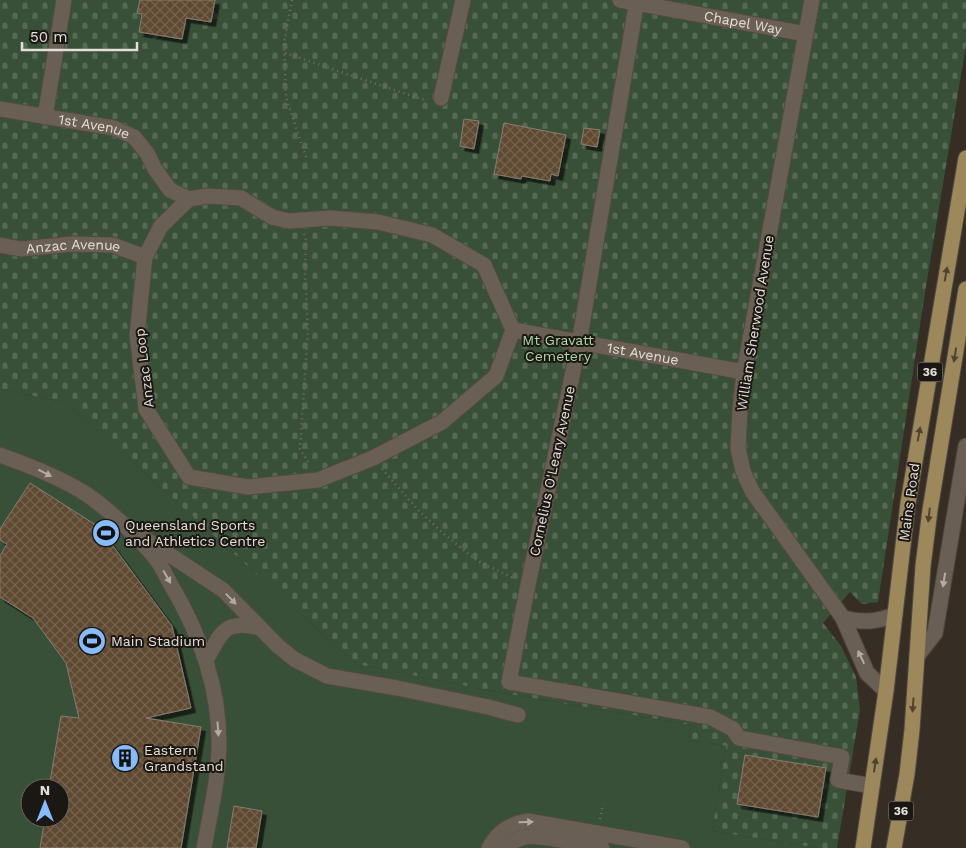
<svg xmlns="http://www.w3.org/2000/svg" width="966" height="848" font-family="'Work Sans',sans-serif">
<defs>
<pattern id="cemetery-stones" width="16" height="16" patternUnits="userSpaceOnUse" patternTransform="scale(1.25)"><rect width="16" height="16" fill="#395038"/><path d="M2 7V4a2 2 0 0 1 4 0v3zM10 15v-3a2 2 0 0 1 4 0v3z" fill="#566954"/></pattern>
<pattern id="building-cross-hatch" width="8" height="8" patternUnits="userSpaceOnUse" patternTransform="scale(1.25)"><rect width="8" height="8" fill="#5f4930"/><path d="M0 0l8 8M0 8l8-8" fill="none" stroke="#76634d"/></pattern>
<filter id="shadow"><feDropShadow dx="4.5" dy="4.5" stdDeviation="0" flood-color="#0009"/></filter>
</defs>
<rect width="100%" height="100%" fill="#362e24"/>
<!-- green -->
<path fill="#395038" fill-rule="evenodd" d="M0,389L67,403L356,664L491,691L691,725L689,740L726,746L712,831L818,848H0ZM30,788H60V818H30Z"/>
<!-- cemetery -->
<path fill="url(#cemetery-stones)" d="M0,0H966V45L926,286L878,602L862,604L850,592L823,623L841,646L856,677L860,710L837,848H818L712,831L726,746L689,740L691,725L491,691L356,664L67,403L0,389Z"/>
<!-- building -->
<path fill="url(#building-cross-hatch)" stroke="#877d72" filter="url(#shadow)" d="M140,0H215L211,22L186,18L182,39L139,32L142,14L137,13Z
M464,119L479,121L474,149L460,146Z
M504,123L566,135L558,176L551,174L550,181L522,176L521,179L494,174Z
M584,128L600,130L597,147L581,144Z
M30,483L99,527L172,626L191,708L146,718L201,727L181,848H40L45,818H60V788H49L61,716L79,718L66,663L33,618L0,597V556L7,544L0,540V529Z
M745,755L826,768L818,817L737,804Z
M234,806L262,811L256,848H227Z"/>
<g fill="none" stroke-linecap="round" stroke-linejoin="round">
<!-- minor casing -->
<g stroke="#524a42" stroke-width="17">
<g id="minor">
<path id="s1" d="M620,0L806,34"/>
<path d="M637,0L579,343L528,585L509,682L710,717L733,729L739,738L842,757L838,780L872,786"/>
<path d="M812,0L744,372L740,409L738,448L743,471L752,491L843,618L867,673L886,691"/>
<path d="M441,98L463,0"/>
<path id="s2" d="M0,109L114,128L134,137L147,153L155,169L170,190L189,199"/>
<path d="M45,117L64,0"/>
<path d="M207,196L241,198L272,217L289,221L330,218L378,222L432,235L484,265L513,330L496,376L442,422L373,458L318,480L248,487L189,477L146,409L137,335L145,257L161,226L189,199Z"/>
<path id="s3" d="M0,245L21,249L72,244L113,245L145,257"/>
<path id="s4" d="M513,330L744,372"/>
<path d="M0,455C28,465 57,476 83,492C105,506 140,538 156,559C162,566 166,576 171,585C199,632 219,687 219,743C219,778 210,814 204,848"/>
<path d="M144,538L223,590L278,646L294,659L327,676L397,688L488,707L518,715"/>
<path d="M843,618C864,623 875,622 895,615"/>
<path d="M917,656L935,633L966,446"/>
<path d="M206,660C222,633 223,619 260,628"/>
<path d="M489,848C498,831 510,824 528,821L682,848"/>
<path d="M505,848C510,843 517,839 525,837C541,834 584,845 602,848"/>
</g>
</g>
<!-- major casing -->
<g stroke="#524a42" stroke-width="17">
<path id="major" d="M863,848L886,691L908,503L966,158
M894,848L907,774L912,730L923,566L930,510L966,289"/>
</g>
<!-- path -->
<path stroke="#766e66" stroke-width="2.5" stroke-dasharray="1 4" stroke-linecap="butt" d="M292,0L284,43L286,97L307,160
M285,53L421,99H427
M304,234L306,240L305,275L308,330L300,449L310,465
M382,469L420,512L443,533L476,560L515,579
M600,819L603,804"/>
<!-- minor -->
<use href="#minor" stroke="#695f54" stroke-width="15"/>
<!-- major -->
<use href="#major" stroke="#9d885c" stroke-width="15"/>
</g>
<!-- one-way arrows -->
<defs><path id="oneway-solid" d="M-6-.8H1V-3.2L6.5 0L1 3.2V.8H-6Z" transform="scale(1.25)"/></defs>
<g fill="#4f4430">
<use href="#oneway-solid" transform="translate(946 274) rotate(-80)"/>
<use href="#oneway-solid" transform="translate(955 355) rotate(99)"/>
<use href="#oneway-solid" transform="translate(919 434) rotate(-80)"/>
<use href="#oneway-solid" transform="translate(929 515) rotate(97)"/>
<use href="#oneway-solid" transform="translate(913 705) rotate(94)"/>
<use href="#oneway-solid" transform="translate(875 765) rotate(-82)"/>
</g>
<g fill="#b3aca4">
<use href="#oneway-solid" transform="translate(45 473) rotate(27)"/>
<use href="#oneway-solid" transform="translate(167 577) rotate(60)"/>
<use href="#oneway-solid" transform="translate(944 580) rotate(99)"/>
<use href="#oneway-solid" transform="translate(231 599) rotate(46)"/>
<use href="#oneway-solid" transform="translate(861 657) rotate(-115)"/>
<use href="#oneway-solid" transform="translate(218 729) rotate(86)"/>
<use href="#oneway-solid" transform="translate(526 822) rotate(-2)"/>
</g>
<!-- icons -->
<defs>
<g id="stadium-disc" transform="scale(1.4375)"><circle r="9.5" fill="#88bbfc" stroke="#1b1712"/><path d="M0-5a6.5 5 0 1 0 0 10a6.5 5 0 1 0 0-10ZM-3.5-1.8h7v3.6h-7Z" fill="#111"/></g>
<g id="building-disc" transform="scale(1.4375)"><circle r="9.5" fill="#88bbfc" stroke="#1b1712"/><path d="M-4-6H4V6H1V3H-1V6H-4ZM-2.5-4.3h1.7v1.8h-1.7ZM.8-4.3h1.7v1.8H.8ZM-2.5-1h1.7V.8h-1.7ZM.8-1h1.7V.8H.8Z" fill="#111"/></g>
</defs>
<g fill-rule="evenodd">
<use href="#stadium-disc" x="106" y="533"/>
<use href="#stadium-disc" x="92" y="641"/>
<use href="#building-disc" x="125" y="758"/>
</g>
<g text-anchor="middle" stroke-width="4" stroke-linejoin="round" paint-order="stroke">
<!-- shield labels -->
<g fill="#1b1712" stroke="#a8a39d" stroke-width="1">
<rect x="917.5" y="362.5" width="25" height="19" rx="4"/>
<rect x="888.5" y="801.5" width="25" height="19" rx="4"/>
</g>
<g font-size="12" font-weight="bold" fill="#e5dfd9">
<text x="930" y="376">36</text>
<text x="901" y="815">36</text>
</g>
<!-- street labels -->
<g font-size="14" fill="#e5dfd9" stroke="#1b1712">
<text dy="5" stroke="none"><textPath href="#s1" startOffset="125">Chapel Way</textPath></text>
<text dy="5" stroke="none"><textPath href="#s2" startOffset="96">1st Avenue</textPath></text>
<text dy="5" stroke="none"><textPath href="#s3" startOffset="74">Anzac Avenue</textPath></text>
<text transform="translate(755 323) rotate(-81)" y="5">William Sherwood Avenue</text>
<text dy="5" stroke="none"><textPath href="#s4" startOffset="132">1st Avenue</textPath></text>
<text transform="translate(144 368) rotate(-97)" y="5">Anzac Loop</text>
<text transform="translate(552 471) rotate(-78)" y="5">Cornelius O'Leary Avenue</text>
<text transform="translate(909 502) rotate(-82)" y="5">Mains Road</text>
</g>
<!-- park labels -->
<g font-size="14" fill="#aed9ab" stroke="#1b1712">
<text x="558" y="345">Mt Gravatt<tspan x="558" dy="16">Cemetery</tspan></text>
</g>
<!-- poi labels -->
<g font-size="14" fill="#e5dfd9" stroke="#1b1712" text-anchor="start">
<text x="125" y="530">Queensland Sports<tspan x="125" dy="16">and Athletics Centre</tspan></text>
<text x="111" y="646">Main Stadium</text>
<text x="144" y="755">Eastern<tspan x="144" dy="16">Grandstand</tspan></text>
</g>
</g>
<!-- north arrow -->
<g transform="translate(45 803)"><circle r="24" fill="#1b1712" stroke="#6c6762"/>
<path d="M0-4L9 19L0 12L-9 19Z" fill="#88bbfc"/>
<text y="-8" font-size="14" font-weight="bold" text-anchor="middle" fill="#e5dfd9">N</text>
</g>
<!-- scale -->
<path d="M22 42v8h115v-8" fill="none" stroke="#e5dfd9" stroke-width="2.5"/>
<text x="30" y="42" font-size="15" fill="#e5dfd9" stroke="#1b1712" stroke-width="4" paint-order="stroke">50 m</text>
</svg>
